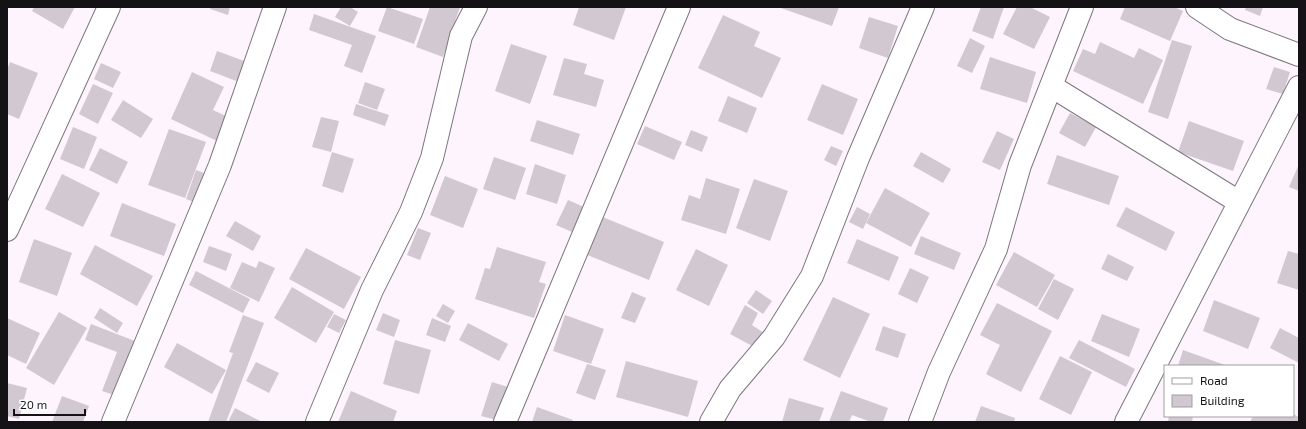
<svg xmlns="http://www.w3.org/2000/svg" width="1306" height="429" font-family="'Exo 2',sans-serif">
<rect width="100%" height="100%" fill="#fdf4fe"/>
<!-- building -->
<path fill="#d1c8d2" d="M34,7H75L63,29L32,11Z
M211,7H230L228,15L210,9Z
M341,7H350L358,12L350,26L335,17Z
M387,7L423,19L414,44L378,31Z
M430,7H460L443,57L416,47Z
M579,7H626L614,40L573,25Z
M778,7H839L832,26Z
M981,7H1004L993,39L972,31Z
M1017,7H1030L1050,17L1034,49L1003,34Z
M1125,7H1174L1183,11L1170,41L1120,19Z
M1246,7H1263L1260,16L1245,10Z
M314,14L376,36L362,73L344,66L352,45L309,30Z
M723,15L760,32L754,46L781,58L762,98L698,68Z
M869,17L898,26L888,58L859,48Z
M970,38L985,46L972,73L957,66Z
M1172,40L1192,46L1168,119L1148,112Z
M1100,42L1134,58L1139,48L1163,60L1143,104L1073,71L1083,49L1095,54Z
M511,44L547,56L530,104L495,91Z
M217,51L247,62L239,82L210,71Z
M990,57L1036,72L1027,103L980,89Z
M564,58L587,64L584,74L604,80L596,107L553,95Z
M10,62L38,73L19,119L7,114V70Z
M101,63L121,72L113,88L94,79Z
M1274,67L1290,72L1283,94L1266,89Z
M192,72L224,87L213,110L230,118L219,142L171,119Z
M365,82L385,89L377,110L358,103Z
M93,84L113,93L98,124L79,114Z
M822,84L858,99L843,135L807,120Z
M728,96L757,108L747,133L718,121Z
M123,100L153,119L141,138L111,120Z
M356,104L389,115L385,126L353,115Z
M1070,113L1096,127L1085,147L1059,133Z
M321,117L339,121L331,152L312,147Z
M537,120L580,134L573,155L530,141Z
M1189,121L1244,141L1233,171L1178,152Z
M645,126L682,142L674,160L637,144Z
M73,127L97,137L84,169L60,159Z
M169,129L206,142L185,198L148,185Z
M691,130L708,137L702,152L685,145Z
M997,131L1014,139L1000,170L982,162Z
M831,146L843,151L836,166L824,160Z
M100,148L128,162L117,184L89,170Z
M332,152L354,159L343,193L322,186Z
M921,152L951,169L943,183L913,166Z
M1057,155L1119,176L1109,205L1047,184Z
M494,157L526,168L515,200L483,189Z
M535,164L566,175L557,204L526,194Z
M1299,164V191L1289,187Z
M196,170L209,175L199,204L186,199Z
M62,174L100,193L83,227L45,209Z
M445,176L478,189L463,228L430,215Z
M706,178L740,189L726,234L681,220L689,195L700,199Z
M754,179L788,191L770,241L736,228Z
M885,188L930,213L911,247L866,223Z
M568,200L584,207L572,232L556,225Z
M122,203L176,224L164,256L110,236Z
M857,207L870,214L863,229L849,222Z
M1126,207L1175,232L1166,251L1116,226Z
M600,216L664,242L649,280L585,254Z
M235,221L261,236L253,251L226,236Z
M418,228L431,233L420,260L407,255Z
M921,236L961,253L954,270L914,254Z
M34,239L72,253L57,296L19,282Z
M857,239L899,257L889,281L847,263Z
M95,245L153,276L137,306L80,274Z
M209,246L232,254L226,271L203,262Z
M497,247L546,262L539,282L546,284L534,318L475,299L485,268L490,269Z
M306,248L361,277L344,309L289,279Z
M696,249L728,265L709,306L676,290Z
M1288,251L1299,254V290L1277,283Z
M1014,252L1055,275L1037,307L996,285Z
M1108,254L1134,267L1127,281L1101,269Z
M259,261L275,268L259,302L230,288L242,262L256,268Z
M910,268L929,277L917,303L898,294Z
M196,271L250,299L243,313L189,285Z
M1054,279L1074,289L1058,320L1038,309Z
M292,287L334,312L316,343L274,318Z
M756,290L772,301L763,314L747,303Z
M632,292L646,298L635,323L621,318Z
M833,297L870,314L840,378L803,360Z
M1214,300L1260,318L1248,349L1203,331Z
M997,303L1052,331L1021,392L986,374L1000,345L980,335Z
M443,304L455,311L448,323L436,316Z
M745,305L758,313L752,325L764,333L756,348L730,334Z
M100,308L123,323L117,333L94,318Z
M59,312L87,328L54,385L26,368Z
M383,313L400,320L394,337L376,330Z
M334,314L346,320L339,333L327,327Z
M1102,314L1140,329L1129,357L1091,341Z
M243,315L264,323L226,422H208L233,353L229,352Z
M565,315L604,329L591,364L553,351Z
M7,318L40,333L26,364L7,355Z
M432,318L451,326L445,342L426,335Z
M468,323L508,344L499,361L459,340Z
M91,324L140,343L120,397L102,391L117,352L85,340Z
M883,326L906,334L898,358L875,350Z
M1280,328L1299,338V363L1270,348Z
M395,340L431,350L419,394L383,384Z
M1079,340L1135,369L1126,387L1069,358Z
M177,343L226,370L212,394L164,367Z
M1183,350L1225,365L1224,366H1178Z
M1060,356L1092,372L1071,415L1039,399Z
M626,361L698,381L688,417L616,397Z
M256,362L279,373L269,393L246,381Z
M587,364L606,370L595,400L576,393Z
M492,382L508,387L497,420L481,416Z
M7,383L27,388L19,419L7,416Z
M351,391L397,411L393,422H338Z
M841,391L888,408L883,422H871L852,415L849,422H829Z
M62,396L89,406L83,422H52Z
M789,398L824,408L819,422H782Z
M981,406L1015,418L1014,422H975Z
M537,407L573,420L572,422H532Z
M235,408L262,422H228Z
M1293,414L1299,417V422H1250L1253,416H1293Z
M1169,416H1193L1192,422H1168Z"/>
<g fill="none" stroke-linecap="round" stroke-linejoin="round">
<!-- minor casing -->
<g stroke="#7e767f" stroke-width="24">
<path id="minor" d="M1197,7L1230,29L1299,55
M1051,86L1239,202
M7,230L109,7
M113,422L220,165L275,7
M317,422L372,290L411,212L432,158L461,36L476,7
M505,422L679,7
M711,422L730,389L774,337L812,276L858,158L923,7
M920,422L939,372L996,249L1020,165L1082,7
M1126,422L1299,87"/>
</g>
<!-- minor -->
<use href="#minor" stroke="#fff" stroke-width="22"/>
</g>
<!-- border -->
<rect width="1306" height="429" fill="none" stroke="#151216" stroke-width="16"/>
<!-- legend -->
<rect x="1164" y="365" width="130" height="52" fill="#ffffff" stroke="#a1a0a2"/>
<rect x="1172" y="378" width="20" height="6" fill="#ffffff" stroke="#a1a0a2"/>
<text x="1200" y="385" font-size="12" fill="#151216">Road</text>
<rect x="1172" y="395" width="20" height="12" fill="#d1c8d2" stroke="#a1a0a2"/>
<text x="1200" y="405" font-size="12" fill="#151216">Building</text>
<!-- scale -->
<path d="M14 409v6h71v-6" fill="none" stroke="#151216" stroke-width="2"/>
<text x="20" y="409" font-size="12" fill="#151216" stroke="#ffffff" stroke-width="3" paint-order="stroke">20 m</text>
</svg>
